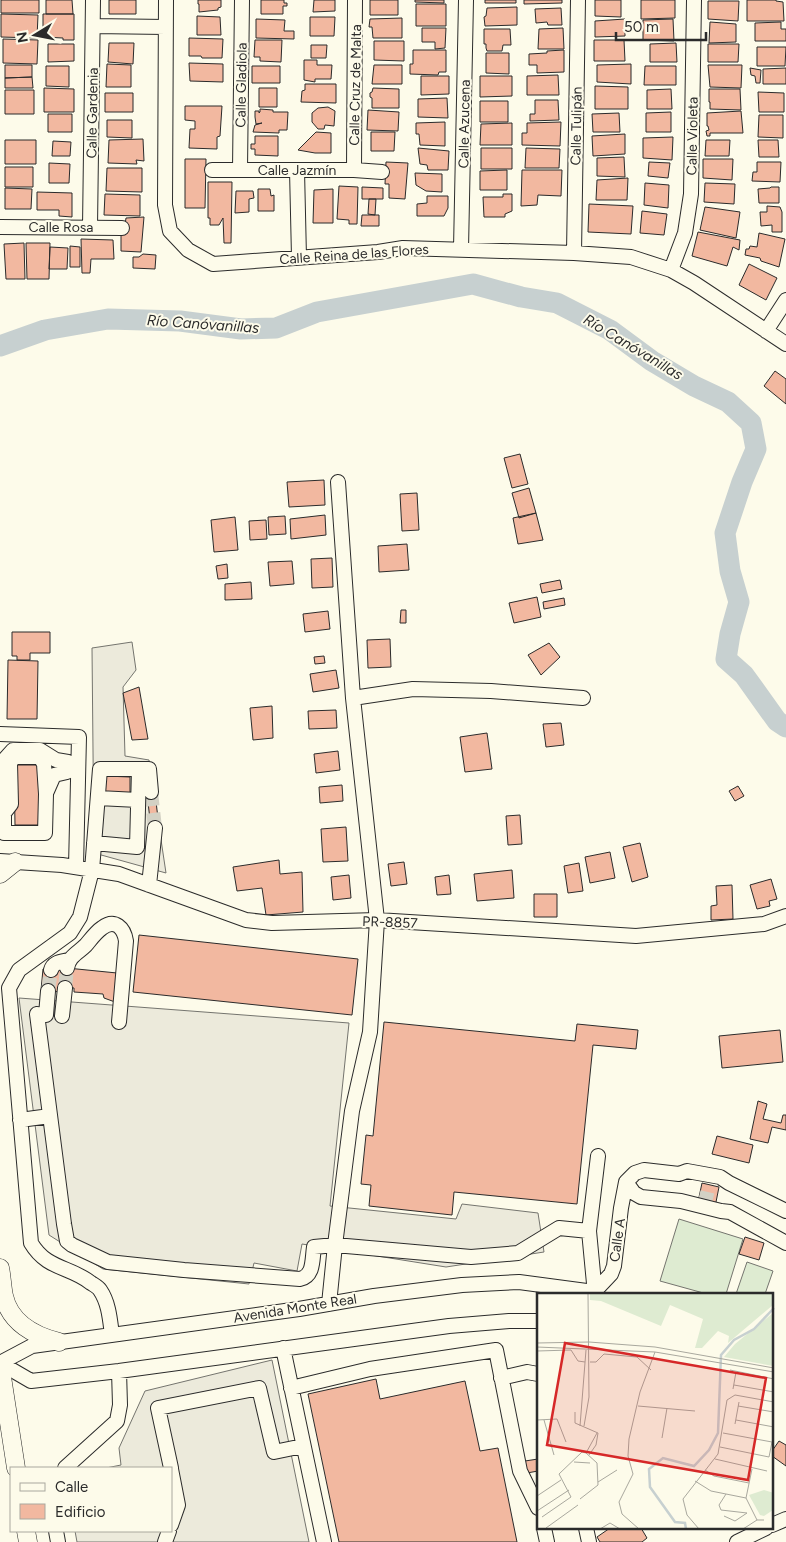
<svg xmlns="http://www.w3.org/2000/svg" width="786" height="1542" font-family="Figtree,sans-serif">
<rect width="100%" height="100%" fill="#fdfbea"/>
<!-- pitch -->
<path fill="#deebd1" stroke="#74746e" d="M679,1219L743,1239L726,1294H707L660,1281Z
M747,1262L773,1271L765,1294H736Z"/>
<!-- parking -->
<path fill="#eceadb" stroke="#74746e" d="M132,642L136,670L123,687L125,756L149,760L166,873L94,853L92,648Z
M19,998L349,1023L330,1206L456,1219L462,1204L538,1213L544,1252L446,1267L302,1244L297,1271L254,1263L249,1284L103,1269L49,1235Z
M272,1360L309,1542H77L75,1531H171V1468H106L121,1465L119,1448L145,1391Z"/>
<g fill="none" stroke-linecap="round" stroke-linejoin="round">
<!-- river -->
<path stroke="#c7d0d0" stroke-width="21" d="M0,346L45,330L108,319L180,321L241,329L276,328L317,312L473,284L521,297L557,303L610,330L652,361L694,386L728,402L751,423L756,449L742,482L725,533L730,571L739,602L730,634L726,659L744,675L777,721L786,727"/>
</g>
<!-- building -->
<path fill="#f2b8a0" stroke="#2b2b2b" d="M1,0H39V13H1Z
M46,0H72L73,14H46Z
M109,0H136V14H109Z
M198,0H221V7L218,8V10L199,12V4H198Z
M261,0H284V3H287V6H283V14H261Z
M314,0H335V11L313,12Z
M370,0H398V15H370Z
M415,0H444V3L415,2Z
M485,0H516V3H485Z
M524,0H562V3L524,4Z
M595,0H621V17L595,16Z
M641,0H675V18L641,19Z
M747,0H776V1L783,2L784,21H747Z
M708,1H739L738,21L708,19Z
M416,4H446V26H416Z
M517,7V25L485,26L484,17L486,16L487,8Z
M561,8L562,25H548L547,22L536,23L535,9Z
M1,14L38,15L37,38L1,37Z
M43,14H74V40H63V38L43,37Z
M197,16L220,17L221,35H197Z
M310,17H335L334,36H310Z
M402,18V38H373L372,27H369L370,19Z
M256,19L285,20L284,31H294V39L256,38Z
M625,19V36L595,37V21Z
M673,19L674,41L643,40V20Z
M710,22L736,24V42L709,43Z
M781,22V29H786V41H755V23Z
M422,28H446L445,48L435,49V42H422Z
M563,28L564,49H538L539,29Z
M484,29H510L511,45H503L502,51H487L486,48V44H484Z
M189,38L223,39L222,58H202L201,56H189Z
M3,39L38,40L37,64L3,63Z
M255,40H282L281,62L260,61V57H254Z
M594,40H624L625,61H594Z
M374,41H404V61L374,60Z
M109,43H134L133,64L108,62Z
M676,43L677,62H650V44Z
M48,44H74V61L48,62Z
M708,44H739L738,62H708Z
M311,45H327L326,58H311Z
M757,47H786L785,66H757Z
M413,50H446V72H439L438,75L410,74V64H413Z
M564,50V72L537,73V65H529V54L547,53V51Z
M486,53H509V74L486,73Z
M304,60H317V65H332L331,79H315V82L304,80Z
M189,63L223,64V82L190,81Z
M107,64L131,65V87H106Z
M631,64V84L597,82V65Z
M5,65H32V77L5,78Z
M374,65H402V84H372Z
M708,65H742L741,88L710,87Z
M46,66H69V87L46,86Z
M252,66H280V83H252Z
M645,66H676V85H644Z
M750,68L761,70L760,83H756L755,76L751,75Z
M786,68V84H763V69Z
M558,75L559,95H527V76Z
M421,76H449V94L421,95Z
M480,76H512V96L480,97Z
M32,77L33,88H5V78Z
M305,84H336V103L301,102L302,91L305,90Z
M595,86L628,87V109H595Z
M44,88L74,89V112H44Z
M259,88H277V107H259Z
M373,88L399,89V108H372V98L370,97V93L372,92Z
M671,89L672,109H647V90Z
M709,89H740L741,110L710,109V102H709Z
M5,90H34V114H5Z
M758,92L784,93V112H759Z
M105,93H133V112H105Z
M447,98L448,118L418,117V99Z
M535,100H558L559,120L530,121V114H535Z
M480,101H508V122H480Z
M185,106H222L220,136L217,137V149L189,148L190,129H195V121L185,120Z
M328,107L335,111L334,126L325,125L324,129H318L312,122V113L318,108Z
M260,109L273,110V112H288L287,130H279V133L253,132L255,125L262,123L256,124L255,117V111H259V113L260,112Z
M368,110L399,112L398,131L367,130Z
M741,111L743,133H710V136H707L706,131L709,130L708,126H707V113Z
M671,112V132H646V113Z
M619,113L620,132H593L592,114Z
M48,114H72V132H48Z
M759,115H783V138L758,137Z
M107,120H132V138L107,137Z
M445,122V146L420,145L419,134H416V123Z
M561,122L560,146L522,145V133H527V123Z
M512,123V145H480L481,124Z
M316,132L331,133V153H315L298,150Z
M371,132H395L394,151H371Z
M625,134V154L593,156L592,136Z
M255,136H278V156L255,155V149H251V144H255Z
M673,137L672,160L643,158V138Z
M143,139L144,161L136,160L137,164L108,163L109,140Z
M5,140H36V164H5Z
M706,140H730L729,156H705Z
M758,140H778L779,157H759Z
M53,141L71,142L70,156H52Z
M418,148L449,151L448,170H428L427,165L420,164Z
M481,148H512V169H481Z
M526,148L560,149L559,168H525Z
M624,157L625,177L597,176V158Z
M185,159H206L205,208H185Z
M703,159H733L732,180L703,178Z
M386,162L408,163L405,199L389,198V184H385Z
M649,162L670,163L668,178L648,176Z
M757,162H781L780,182L752,181L753,172H757Z
M49,163L70,164L69,183H49Z
M5,167H33V187H5Z
M107,168H142V192L106,191Z
M507,170V190H480V171Z
M522,170H562L561,196L538,195L537,205L521,206Z
M415,173L442,174V192L426,191L416,185Z
M628,178L627,200H596L597,180Z
M208,182H232L231,243H224L223,218L219,225H210V218H208Z
M645,183L669,185L668,208L644,205Z
M705,183L735,184L734,204L704,202Z
M339,186L358,187L357,224H349V220L337,219Z
M362,187L383,188V199H362Z
M771,187H779V203H759L758,189L770,188Z
M5,188L32,189L31,209H5Z
M258,189H270L271,196L274,195V211H258Z
M333,189V223H313L314,190Z
M236,191H253L254,198L249,199V212L235,213Z
M37,192L72,193V217L59,216V210H37Z
M105,194L140,195V216L104,215Z
M503,194H512V211L505,214V217H484L483,197H503Z
M427,196H448V208L444,216H417V204L427,203Z
M369,199H376L375,215L368,214Z
M589,204L633,206L631,234L588,232Z
M767,206L780,207L782,212V232H772V225L761,226L760,212H767Z
M705,207L740,212L736,238L700,230Z
M642,211L667,214L664,235L640,233Z
M362,215H379V226H361Z
M144,217L141,252L121,251V232H124L126,218Z
M698,232L740,240L739,250L733,247L727,266L692,256Z
M759,233L785,239L779,267L761,261L760,258L745,255L746,249H749L750,246L757,247Z
M81,239L113,240L114,259H91L90,273H82Z
M24,243L25,279H6L4,244Z
M26,243H50L49,279H27Z
M70,246L80,247V267H70Z
M50,247L68,248L67,269H49Z
M143,254L156,255L155,269L133,268V257H139Z
M749,264L777,278L766,300L739,285Z
M775,371L786,379V404L764,386Z
M520,454L528,484L512,488L504,458Z
M324,480L325,505L289,507L287,482Z
M529,488L536,513L519,518L512,493Z
M417,493L419,530L402,531L400,494Z
M536,513L543,540L518,544L513,518Z
M325,515L326,535L291,539L290,519Z
M285,516L286,534L269,535L268,517Z
M235,517L238,550L214,552L211,520Z
M266,520L267,539L250,540L249,521Z
M407,544L409,570L379,572L378,546Z
M332,558L333,587L312,588L311,559Z
M292,561L294,584L270,586L268,562Z
M227,564L228,578L218,579L216,566Z
M560,580L562,589L542,593L540,584Z
M251,582L252,599L225,600V584Z
M537,597L541,617L514,623L509,603Z
M564,598L565,605L544,609L543,602Z
M401,610H406V623H400Z
M328,611L330,629L305,632L303,614Z
M12,632H50V653H30V660H17V656H12Z
M390,639L391,667L368,668L367,640Z
M549,643L560,657L541,675L528,655Z
M324,656L325,663L315,664L314,657Z
M8,660L38,661L37,719H7Z
M336,670L339,688L313,692L310,674Z
M139,687L148,739L132,740L123,693Z
M272,706L273,738L253,740L250,708Z
M336,710L337,728L309,729L308,711Z
M561,723L564,745L546,747L543,724Z
M487,733L492,769L465,772L460,737Z
M338,751L340,770L316,773L314,754Z
M14,765H40L41,825H15Z
M105,776L130,777V794L105,793Z
M342,785L343,801L320,803L319,787Z
M738,786L744,796L735,801L729,791Z
M155,792L159,828L151,829L147,793Z
M520,815L522,844L508,845L506,816Z
M346,827L348,861L323,862L321,829Z
M640,843L648,877L632,882L623,847Z
M610,852L615,878L590,883L585,857Z
M279,860L280,874L302,872L303,912L266,915L262,888L237,891L233,867Z
M404,862L407,884L391,886L388,864Z
M579,863L583,891L568,893L564,866Z
M512,870L514,898L477,901L474,874Z
M349,875L351,898L333,900L331,877Z
M449,875L451,894L437,895L435,877Z
M771,879L777,899L769,901L770,906L757,909L750,885Z
M732,885L733,919L711,920V906L717,905L716,886Z
M534,894H557V917H534Z
M139,935L358,959L352,1015L133,992Z
M57,967L117,973L115,1002L104,998L103,994L74,992V988L61,987L60,992L41,990L43,969L56,970Z
M384,1022L575,1041L577,1024L638,1030L636,1049L593,1045L577,1204L454,1192L452,1215L369,1206L371,1185L361,1184L366,1135L373,1136Z
M780,1030L783,1062L722,1068L719,1036Z
M758,1101L767,1104L763,1119L781,1123L783,1115H786V1130L772,1127L768,1143L750,1139Z
M717,1136L753,1145L749,1163L712,1154Z
M702,1183L719,1187L715,1207L698,1202Z
M745,1237L764,1243L759,1260L739,1254Z
M376,1379L380,1399L465,1381L480,1451L498,1448L517,1542H339L308,1394Z
M779,1441L786,1445V1466L772,1456V1451Z
M538,1459V1471L527,1473L525,1461Z
M610,1528H641L647,1538L642,1542H600L597,1537Z"/>
<g fill="none" stroke-linecap="round" stroke-linejoin="round">
<!-- minor-tunnel -->
<path stroke="#d3d1c4" stroke-width="14" stroke-dasharray="14 7" stroke-linecap="butt" d="M151,792L155,828
M65,988L67,968
M48,991L51,970
M699,1197L716,1201"/>
<!-- minor casing -->
<g stroke="#2b2b2b" stroke-width="16">
<path id="minor" d="M166,0L165,205L170,231L188,250L213,264L378,252L403,248L574,253L631,257L671,270L694,283L786,344
M93,26L166,27
M240,169L242,0
M212,170H354L382,172
M297,170L299,257
M354,170L355,0
M0,227L122,228
M90,227L93,0
M461,249L466,0
M574,253L578,0
M671,270L685,233L691,194L694,0
M766,331L786,300
M353,698L413,689L491,691L583,698
M0,734L79,737L76,867
M139,769H149L151,792
M47,791L54,775L67,772L72,766
M98,798L138,800
M4,813L11,804L10,763L14,757H40L44,764L46,794L45,833H4V760L13,750H40L56,760L68,762L72,766H77
M94,843L137,847L139,769H100L92,870L80,917L70,933L19,970L9,988L31,1243C47,1270 70,1266 91,1283C94,1285 98,1287 100,1290C109,1303 110,1320 112,1335
M0,861L62,865L119,874L246,920L272,923L377,920L636,936L764,924L786,916
M149,885L155,828
M67,968C69,956 78,953 86,945C91,939 96,932 102,928C115,918 124,928 126,941L119,1022
M51,970C53,962 61,962 69,960
M37,1014L64,1224L67,1241L72,1245L108,1262L184,1270L300,1279C314,1276 312,1260 314,1247L335,1245L471,1257L518,1253L559,1228L589,1231
M46,1015L48,991
M62,1016L65,988
M20,1120L50,1116
M626,1182L634,1193L641,1197L681,1201L721,1211L730,1212L786,1243
M626,1182L635,1173L644,1170L679,1174L687,1171L720,1177L729,1183L786,1211
M594,1292L611,1274L614,1266L621,1208L626,1182
M595,1294L589,1231L598,1156
M329,1304L335,1245L352,1111L370,1032L377,920L353,698L338,482
M283,1348L324,1542
M0,1363L32,1346L299,1309L374,1296L462,1285L519,1282L594,1292
M0,1363L31,1381L119,1371L449,1326L509,1321H538
M501,1378L527,1372L538,1374
M291,1388L370,1369L496,1350L520,1471L538,1508
M65,1468L117,1421L120,1405L119,1371
M171,1468L158,1408L259,1388L274,1452L303,1446
M171,1469L178,1505L171,1525
M772,1525L786,1519
M544,1528L547,1542
M586,1528L589,1542
M56,1531L58,1542
M165,1542L169,1531
M737,1542L766,1528"/>
</g>
<!-- major casing -->
<g stroke="#2b2b2b" stroke-width="19">
<path id="major" d="M0,874L15,862
M0,1268C2,1277 2,1287 4,1296C10,1323 35,1336 59,1342
M0,1364L16,1468
M26,1531L28,1542"/>
</g>
<!-- minor -->
<use href="#minor" stroke="#fdfbea" stroke-width="14"/>
<!-- major -->
<use href="#major" stroke="#fdfbea" stroke-width="18"/>
</g>
<g text-anchor="middle" stroke-width="4" stroke-linejoin="round" paint-order="stroke">
<!-- street labels -->
<g font-size="14" fill="#2b2b2b" stroke="#fdfbea">
<text transform="translate(241 85) rotate(-89)" y="5">Calle Gladiola</text>
<text transform="translate(355 85) rotate(-89)" y="5">Calle Cruz de Malta</text>
<text transform="translate(92 113) rotate(-89)" y="5">Calle Gardenia</text>
<text transform="translate(464 124) rotate(-89)" y="5">Calle Azucena</text>
<text transform="translate(576 126) rotate(-89)" y="5">Calle Tulipán</text>
<text transform="translate(692 136) rotate(-89)" y="5">Calle Violeta</text>
<text x="297" y="175">Calle Jazmín</text>
<text x="61" y="232">Calle Rosa</text>
<text transform="translate(354 254) rotate(-4)" y="5">Calle Reina de las Flores</text>
<text transform="translate(390 922) rotate(2)" y="5">PR-8857</text>
<text transform="translate(617 1240) rotate(-82)" y="5">Calle A</text>
<text transform="translate(295 1308) rotate(-9)" y="5">Avenida Monte Real</text>
</g>
<!-- water labels -->
<g font-size="15" font-style="italic" fill="#2b2b2b" stroke="#fdfbea">
<text transform="translate(203 324) rotate(4)" y="5">Río Canóvanillas</text>
<text transform="translate(633 347) rotate(31)" y="5">Río Canóvanillas</text>
</g>
</g>
<!-- overview -->
<g transform="translate(537 1293)">
<rect width="236" height="236" fill="#fdfbea"/>
<path d="M53,1H236V12L191,50L192,43L181,38L165,55H158L166,26L133,12L124,33L64,8L53,7ZM236,20V73L187,64L198,51Z" fill="#deebd1"/>
<path d="M227,197L237,200L236,217L227,223L223,222L212,202Z" fill="#deebd1"/>
<path fill="none" stroke="#c7d0d0" stroke-width="2.5" d="M149,236L148,230L138,229L113,194L112,176L126,165L157,173L172,157L181,140L184,62L197,47L217,36L237,15"/>
<path fill="none" stroke="#a9a89e" stroke-width="1" d="M0,50L52,49L118,54L237,75M0,54L118,59L237,79M0,58L34,57L41,68L48,69M53,69H59L67,61L100,64L114,77M193,77L237,86M197,92L237,99M196,96L199,79M101,113L158,118M201,113L237,119M38,119V130L61,140M0,127L20,126L29,149M7,127L17,162M199,127L237,134M198,131L202,109M43,133L49,57M47,133L52,104L51,1M125,145L130,115M183,154L232,164L235,149L186,140M49,160L60,140M52,162L59,152L61,140M178,166L230,178M37,169L53,170M168,177L177,183L212,190M158,188L174,198L209,205M61,189L80,177M0,203L24,187M209,205L215,176M209,205L220,227M43,206L61,192L60,170L49,160M0,218L32,197M187,223L198,228L210,220L184,217L182,212L189,201M5,224L34,204L22,181L45,159L49,160M9,235L41,212M63,236L73,230L83,236M102,236L85,221L82,209L96,181L91,163L92,146L103,99L118,59M162,236L150,222L146,206L181,161L190,107L198,102L237,109M206,236L220,227H227"/>
<path fill="#d62828" fill-opacity="0.15" stroke="#d62828" stroke-width="2.5" d="M28,50L229,85L211,187L10,152Z"/>
<rect width="236" height="236" fill="none" stroke="#2b2b2b" stroke-width="2.5"/>
</g>
<!-- legend -->
<rect x="10" y="1467" width="162" height="65" fill="#fdfbea" stroke="#a9a89e"/>
<rect x="20" y="1483" width="25" height="8" fill="#fdfbea" stroke="#a9a89e"/>
<text x="55" y="1492" font-size="15" fill="#2b2b2b">Calle</text>
<rect x="20" y="1504" width="25" height="15" fill="#f2b8a0" stroke="#a9a89e"/>
<text x="55" y="1517" font-size="15" fill="#2b2b2b">Edificio</text>
<!-- north arrow -->
<g transform="translate(35 35) rotate(260)" stroke="#fdfbea" stroke-width="4" paint-order="stroke">
<path d="M0-4L9 19L0 12L-9 19Z" fill="#2b2b2b"/>
<text y="-8" font-size="14" font-weight="bold" text-anchor="middle" fill="#2b2b2b">N</text>
</g>
<!-- scale -->
<path d="M616 32v8h90v-8" fill="none" stroke="#2b2b2b" stroke-width="2.5"/>
<text x="624" y="32" font-size="15" fill="#2b2b2b" stroke="#fdfbea" stroke-width="4" paint-order="stroke">50 m</text>
</svg>
